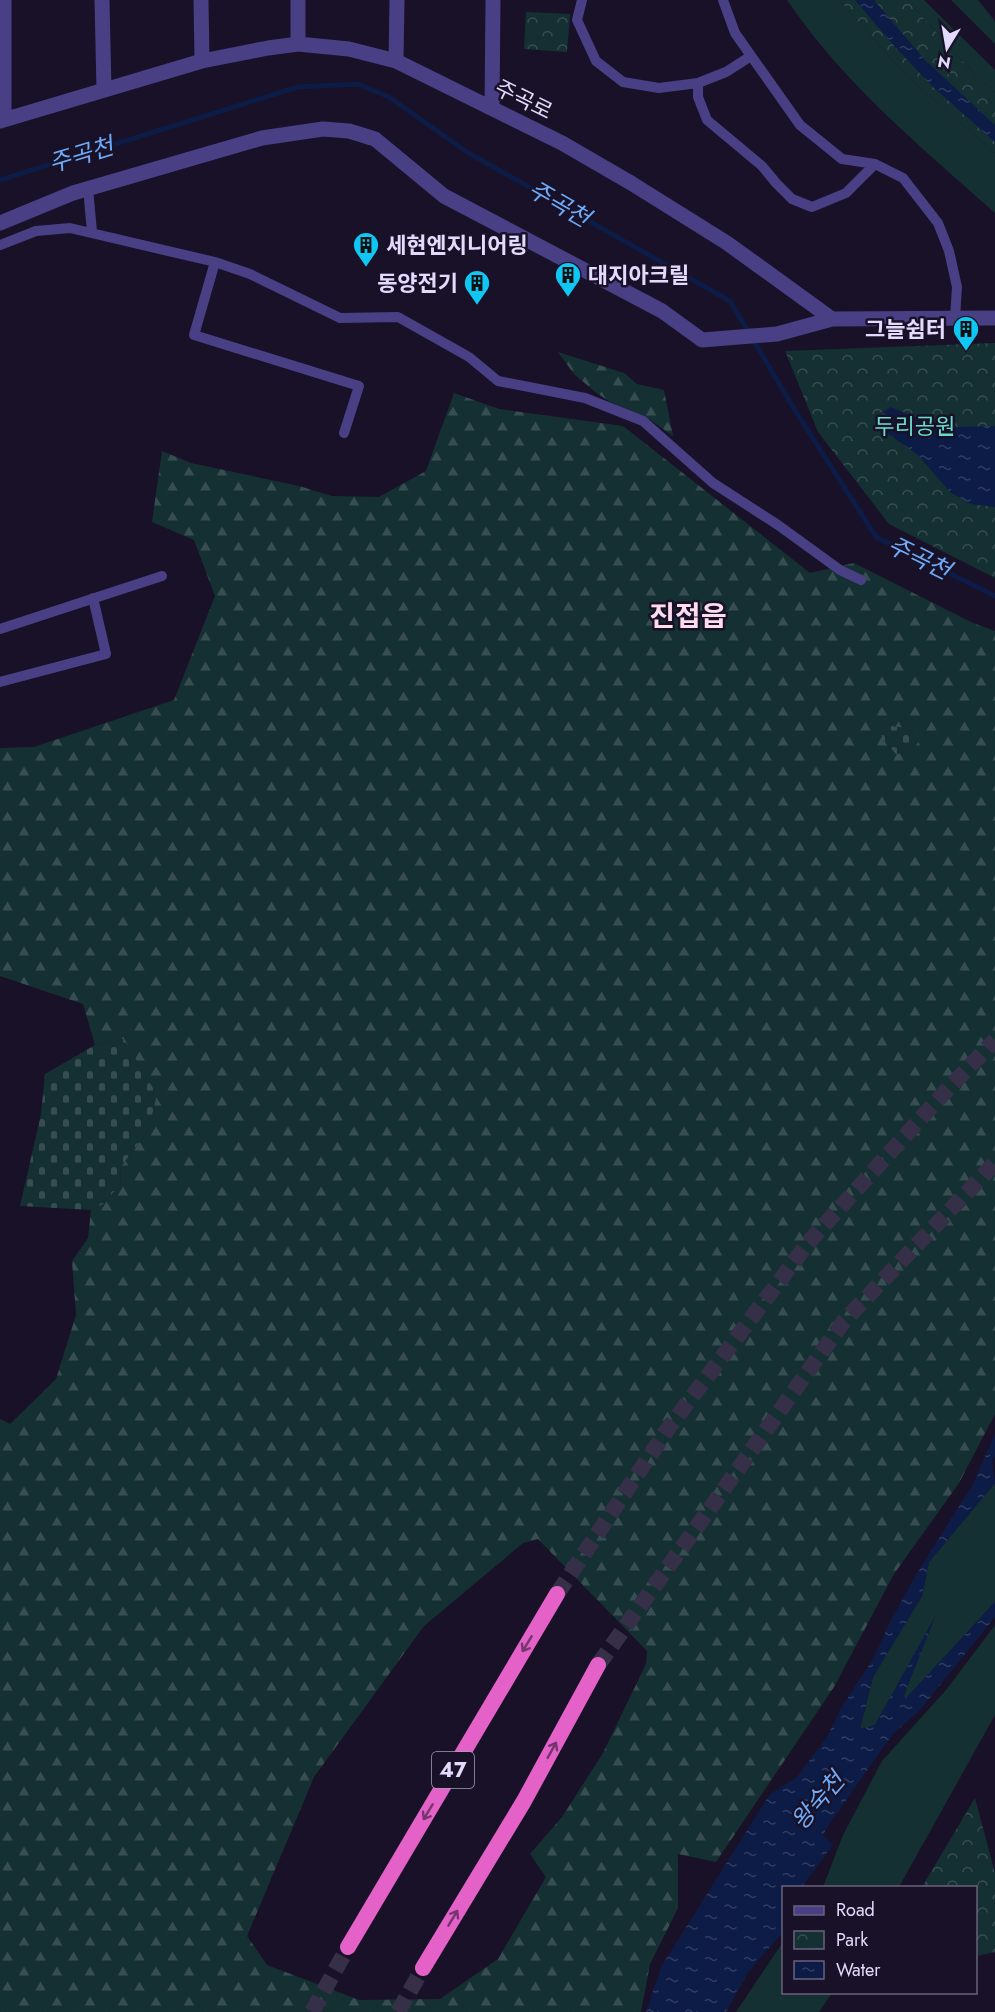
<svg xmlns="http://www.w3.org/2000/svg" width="995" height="2012" font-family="Jost,'Noto Sans KR',sans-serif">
<defs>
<pattern id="forest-firs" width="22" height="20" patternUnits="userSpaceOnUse" patternTransform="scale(1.5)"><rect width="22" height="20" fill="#153032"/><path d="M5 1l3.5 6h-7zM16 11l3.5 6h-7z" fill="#374d51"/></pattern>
<pattern id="cemetery-stones" width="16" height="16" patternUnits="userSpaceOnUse" patternTransform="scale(1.5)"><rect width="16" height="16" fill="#153032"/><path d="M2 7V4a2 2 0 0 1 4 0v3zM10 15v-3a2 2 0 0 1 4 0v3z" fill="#374d51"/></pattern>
<pattern id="park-crowns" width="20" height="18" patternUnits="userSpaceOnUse" patternTransform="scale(1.5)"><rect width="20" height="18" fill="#153032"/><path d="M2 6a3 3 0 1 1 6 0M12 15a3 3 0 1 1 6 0" fill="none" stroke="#374d51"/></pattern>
<pattern id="water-ripples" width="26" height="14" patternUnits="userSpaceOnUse" patternTransform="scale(1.5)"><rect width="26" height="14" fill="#0d1c46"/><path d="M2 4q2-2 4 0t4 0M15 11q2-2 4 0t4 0" fill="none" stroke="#303c62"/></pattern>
</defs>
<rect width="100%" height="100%" fill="#181128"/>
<!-- grass -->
<path fill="#153032" d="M787,0H839L908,77L995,153V213C921,147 843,83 787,0Z
M907,0H924L995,70V93L968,67Z
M951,0H978L995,21V44Z
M995,1483V1602L905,1700L904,1695L933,1621L875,1725L860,1729L873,1677L922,1596L929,1562Z
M995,1625V1715L899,1887H823L843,1835L882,1761L946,1690Z
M783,1942L784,1992L832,1993L819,2012H736Z"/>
<!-- forest -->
<path fill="url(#forest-firs)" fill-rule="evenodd" d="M558,352L624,373L637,384L664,390L673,436L649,419L610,402L594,391L574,374Z
M454,393L499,409L623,426L810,573L854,563L973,623L995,631V1414L959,1483L894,1574L834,1687L716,1862L678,1854V1908L650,1964L641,2012H0V1419L10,1424L56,1379L76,1315L72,1261L88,1238L91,1210L103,1204L121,1184L120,1168L148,1131L124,1039L95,1045L83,1004L0,976V748L34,747L174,700L215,596L194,540L152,522L162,451L191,463L299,486L332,496L379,497L426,471ZM886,725L915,730L889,748ZM538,1539L647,1651L646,1664L603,1753L562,1817L530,1854L546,1877L498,1959L440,1999L359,2000L267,1965L247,1936L314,1777L424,1626L523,1543Z"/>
<!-- cemetery -->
<path fill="url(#cemetery-stones)" d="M886,725L915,730L921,735C917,748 910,754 896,754L882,738L881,728Z
M124,1039L157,1095L148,1131L120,1168L121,1184L103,1204L91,1210L20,1206L41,1114L45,1074L95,1045Z"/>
<!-- park -->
<path fill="url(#park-crowns)" d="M839,0H907L968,67L995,93V153L908,77Z
M526,12L570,14L567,52L524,49Z
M995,343V578L889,524L818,432L785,351Z
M975,1798L995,1873V1952L976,1956V1888L922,1887Z"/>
<!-- water -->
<path fill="url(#water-ripples)" d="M855,0H874L925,60L995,125V142L933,87L895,47Z
M891,407L922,420L957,427L995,426V507L970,504L950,492L918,455L884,431L881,413Z
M995,1434V1456L992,1460L995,1483L929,1562L922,1596L873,1677L860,1729L875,1725L936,1615L904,1695L905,1699L995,1602V1617L919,1711L892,1735L828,1826L823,1835L833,1845L804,1884L803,1887L784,1888L783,1932L749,1971L726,2012H646L661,1967L770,1794L796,1778L827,1737L841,1708L873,1659L890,1622L917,1573L972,1486Z"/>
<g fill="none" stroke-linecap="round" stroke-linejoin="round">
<!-- stream -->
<path stroke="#0d1c46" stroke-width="5" d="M0,180L298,87L358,84L389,97L467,152L730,301L793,407L876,537L995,596"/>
<!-- trunk-tunnel -->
<path stroke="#362f48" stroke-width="16" stroke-dasharray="16 8" stroke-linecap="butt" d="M557,1594L667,1430L808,1243L942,1095L995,1040
M598,1665L844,1321L995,1163
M312,2012L348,1947
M398,2012L423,1968"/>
<!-- service -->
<path stroke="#483f85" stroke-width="10" d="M582,0L577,20L596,61L623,82L659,88L698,83L726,72L751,56
M723,0L735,33L800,125L842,159L875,164L903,178L938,223L949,251L957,287L955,318
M698,83V97L707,120L762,166L776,183L792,199L812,207L846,193L875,164
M88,188L92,232
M0,245L36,231L70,228L215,262L250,274L340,318L398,317L469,357L498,381L585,398L643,421L713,483L778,525L840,570L861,580
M215,262L194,335L359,386L344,433
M0,629L162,576
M0,682L106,654L93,598"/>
<!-- minor -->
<path stroke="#483f85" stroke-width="15" d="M4,0V120
M102,0L104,90
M201,0L202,61
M298,44V0
M396,61L397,0
M492,108L493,0
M0,121L202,61L268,48L298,44L349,49L396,61L562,143L631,183L727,243L832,319
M0,223L73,193L262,138L323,129L349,131L375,139L444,196L662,311L702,340L777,334L832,319L995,318"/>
<!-- trunk -->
<path stroke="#e461c8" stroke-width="16" d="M348,1947L557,1594
M423,1968L524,1801L598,1665"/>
</g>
<!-- one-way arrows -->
<defs><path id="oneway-shaft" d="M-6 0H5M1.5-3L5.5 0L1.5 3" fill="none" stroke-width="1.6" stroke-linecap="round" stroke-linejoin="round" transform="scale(1.5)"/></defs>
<g stroke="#743570">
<use href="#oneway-shaft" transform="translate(527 1644) rotate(121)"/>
<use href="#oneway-shaft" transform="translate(552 1750) rotate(-61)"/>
<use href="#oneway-shaft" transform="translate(428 1812) rotate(121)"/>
<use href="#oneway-shaft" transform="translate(453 1918) rotate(-59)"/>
</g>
<!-- icons -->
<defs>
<g id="building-pin" transform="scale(1.35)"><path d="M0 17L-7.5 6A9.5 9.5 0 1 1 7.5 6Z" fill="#10c7f4" stroke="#181128"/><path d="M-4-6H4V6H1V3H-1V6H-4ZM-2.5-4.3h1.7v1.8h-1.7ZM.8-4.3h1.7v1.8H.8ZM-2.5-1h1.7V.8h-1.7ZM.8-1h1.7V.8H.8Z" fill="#111"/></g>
</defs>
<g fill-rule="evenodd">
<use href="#building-pin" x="366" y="245"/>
<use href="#building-pin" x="568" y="275"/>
<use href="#building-pin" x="477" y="283"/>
<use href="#building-pin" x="966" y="329"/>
</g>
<g text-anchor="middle" stroke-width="5" stroke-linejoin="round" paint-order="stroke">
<!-- shield labels -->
<rect fill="#181128" stroke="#a59ebd" stroke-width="1.5" x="432" y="1752" width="42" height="36" rx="4.5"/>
<g font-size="21" font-weight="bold" fill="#e2dbfd">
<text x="453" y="1777">47</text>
</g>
<!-- street labels -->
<g font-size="22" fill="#e2dbfd" stroke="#181128">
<text transform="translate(524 99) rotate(26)" y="8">주곡로</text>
</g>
<!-- poi labels -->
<g font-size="22" font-weight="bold" fill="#e2dbfd" stroke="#181128" text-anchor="start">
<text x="386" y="253">세현엔지니어링</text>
<text x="588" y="283">대지아크릴</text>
<text x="458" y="291" text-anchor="end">동양전기</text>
<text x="946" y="337" text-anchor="end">그늘쉼터</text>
</g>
<!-- park labels -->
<g font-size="22" fill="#69dbca" stroke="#181128">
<text x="915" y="434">두리공원</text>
</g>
<!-- water labels -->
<g font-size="24" font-style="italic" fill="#6eaaf8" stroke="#181128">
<text transform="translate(81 155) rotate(-17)" y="8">주곡천</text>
<text transform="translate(559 204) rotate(30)" y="8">주곡천</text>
<text transform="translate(919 558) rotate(26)" y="8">주곡천</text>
<text transform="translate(818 1801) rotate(-49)" y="8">왕숙천</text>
</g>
<!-- district labels -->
<g font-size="28" font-weight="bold" fill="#fddcee" stroke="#181128">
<text x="688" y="626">진접읍</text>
</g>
</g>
<!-- legend -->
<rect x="782" y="1886" width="195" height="108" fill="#181128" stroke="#69627d" stroke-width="1.5"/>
<rect x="794" y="1906" width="30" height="9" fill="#483f85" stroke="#69627d" stroke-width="1.5"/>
<text x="836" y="1916" font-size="18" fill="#e2dbfd">Road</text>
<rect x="794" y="1931" width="30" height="18" fill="url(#park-crowns)" stroke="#69627d" stroke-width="1.5"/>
<text x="836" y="1946" font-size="18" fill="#e2dbfd">Park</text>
<rect x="794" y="1961" width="30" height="18" fill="url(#water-ripples)" stroke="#69627d" stroke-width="1.5"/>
<text x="836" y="1976" font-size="18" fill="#e2dbfd">Water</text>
<!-- north arrow -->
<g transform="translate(947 48) rotate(191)" stroke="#181128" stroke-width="4.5" paint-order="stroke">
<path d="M0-4.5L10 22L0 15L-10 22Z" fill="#e2dbfd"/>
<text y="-9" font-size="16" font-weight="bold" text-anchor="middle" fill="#e2dbfd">N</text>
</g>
</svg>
